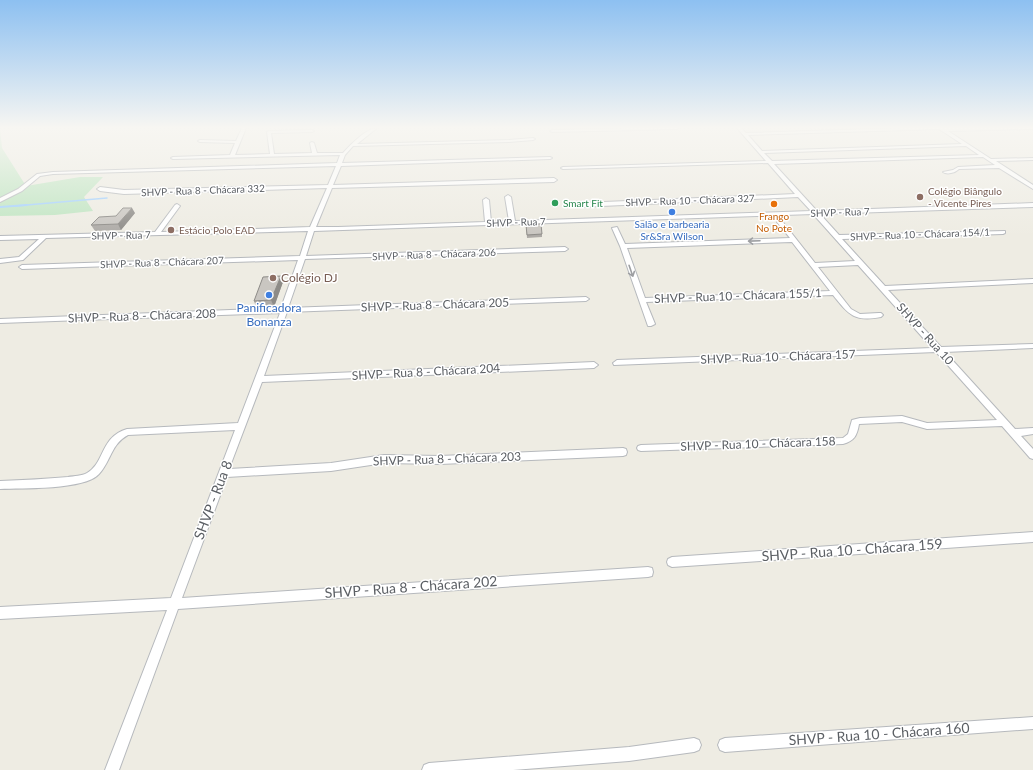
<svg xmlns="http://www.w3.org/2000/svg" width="1033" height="770" font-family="Lato,sans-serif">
<rect width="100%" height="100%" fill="#eeece3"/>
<!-- green -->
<path fill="#c0e5c2" d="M0,128L2,148L26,186L80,177H103L84,197L93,211L55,215L0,216Z"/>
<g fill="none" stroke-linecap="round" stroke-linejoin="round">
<!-- stream-far1 -->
<path stroke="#a4d1fe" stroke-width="1.5" d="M15,206L107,198"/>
<!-- stream -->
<path stroke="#a4d1fe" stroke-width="2" d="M0,207L27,205"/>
<!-- minor casing -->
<g stroke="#b6b9bd" stroke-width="2">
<path id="minor" d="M242,128H246L235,155L270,154L267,132L269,131L312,130L314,131L312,132L271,133L274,154L312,153L310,143L312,142L314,143L317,153H343C350,145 367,128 377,128L357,144L509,140L533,138L535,139L533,140L509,142L353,146L345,155L342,163L550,157L552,158L550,159L341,166L333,185L554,178L557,180L554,182L332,188L316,227H338L485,222L483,200L486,198L489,200L491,222L509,221L505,197L508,195L511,197L515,221L811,211L798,197L580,207L577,205L580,203L795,194L768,163L563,169L561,168L563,167L766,161L737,128H741L746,133L903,128H1033V129L948,131L991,159L1033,158V160L996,161L1033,185V189L999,168L959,169C955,173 947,175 943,172L953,170L958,167L995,165L983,157L774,164L817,211L1033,203V207L820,214L839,235L1005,231V233L1003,234L842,239L885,286L1033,279V283L888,290L941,347L1033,344V348L945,352L1015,429L1033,428V434L1021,436L1033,449V459L1030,458L1002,426L927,429L902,422L859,424C857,436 854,441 843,444L641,451L638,450L637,448L638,446L641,445L843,438L848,434L852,420L860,418L902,416L927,423L997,420L936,352L614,365L613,363L617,360L932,348L858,265L818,267L851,309L860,314L879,313H881L883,315L881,317C854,322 849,315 833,295L646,302L655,324L651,326H648L620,246L612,228L617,227L625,244L790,238L777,222L780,220L782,221L815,263L855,261L813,214L314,231L306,256L565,247L568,249L565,251L305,259L288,308L586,297L589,299L586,301L287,312L264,376L594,362L598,365L594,368L262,382L229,469L331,463L384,455L440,456L623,448L626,449L627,452L626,455L623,456L440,464L384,463L331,471L227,477L182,598L648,567L652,568L653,572L652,576L648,577L178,609L119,770H105L167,610L0,619V607L171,598L235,430L128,435C111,444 111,461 99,474C85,490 22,488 0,489V481C23,480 46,479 68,477C74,476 82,476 87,473C105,463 100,437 127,429L238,423L280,313L0,323V319L281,308L298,260L22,269L19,267L22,265L300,256L308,231L46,238L23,260L0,263V259L19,257L39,239L0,240V236L155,232L175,205L177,204L180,206L161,232L310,227L327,188L124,194L100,191L97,189L100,187L124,190L328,185L336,166L53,174L40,176L22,191L0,202V198L18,189L37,174L53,172L337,163L340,155L173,159L171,158L173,157L230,155L235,143L200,142L198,141L200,140L236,141ZM939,129L962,144L762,151L748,135ZM966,146L979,155L772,161L764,153ZM792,242L830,291L645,298L627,248Z
M630,128H679L677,129L552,132L550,131L552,130Z
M1033,532V542L672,567L668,565L667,562L668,559L672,557Z
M1033,717V729L725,752L720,750L718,745L720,740L725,738Z
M694,738L699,740L701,745L699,750L694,752L629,761L513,770H422L424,765L429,763L629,747Z"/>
</g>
<!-- minor -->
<use href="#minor" fill="#fff" fill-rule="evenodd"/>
</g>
<!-- wall -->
<path fill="#adaaa6" d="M135,213L121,230L95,231L91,225L116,216Z
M526,225L542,234V237L527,238Z
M281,276L283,282L274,307H256L254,301Z"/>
<!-- shaded-wall -->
<path fill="#8d8b87" d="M132,208L135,213L121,230L118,224Z
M281,276L283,282L274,307L271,300Z"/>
<!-- building -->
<path fill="#c9c6c1" stroke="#8d8b87" d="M123,208H132L118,224L91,225L99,217L116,216Z
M541,224L542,234L527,235L526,225Z
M281,276L271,300L254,301L263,277Z"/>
<!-- one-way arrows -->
<defs><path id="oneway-shaft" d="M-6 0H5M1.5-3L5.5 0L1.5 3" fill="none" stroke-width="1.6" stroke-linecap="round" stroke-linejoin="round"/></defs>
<g stroke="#9d9fa2">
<use href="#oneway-shaft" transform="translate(754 241) rotate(178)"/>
<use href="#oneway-shaft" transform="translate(631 271) rotate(71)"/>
</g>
<!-- sky -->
<linearGradient id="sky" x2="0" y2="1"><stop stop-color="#8dc0f1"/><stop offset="0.54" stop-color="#f7f6f2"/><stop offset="1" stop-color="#f7f6f2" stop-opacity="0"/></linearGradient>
<rect width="1033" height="236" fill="url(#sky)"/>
<!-- markers -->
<g fill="#8d6e63" stroke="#fff" stroke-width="1.5">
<circle cx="920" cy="197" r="4"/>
<circle cx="171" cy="230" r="4"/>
<circle cx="273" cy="278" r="4"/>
</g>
<circle fill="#2e9e5b" stroke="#fff" stroke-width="1.5" cx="555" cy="203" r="4"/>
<circle fill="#e8710a" stroke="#fff" stroke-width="1.5" cx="774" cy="204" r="4"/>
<g fill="#3f7fe0" stroke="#fff" stroke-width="1.5">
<circle cx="672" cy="212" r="4"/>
<circle cx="269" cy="295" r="4"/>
</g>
<g text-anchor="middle" stroke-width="3" stroke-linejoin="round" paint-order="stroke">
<!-- far-street labels -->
<g font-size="10" fill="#5b5f64" stroke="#fff">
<text transform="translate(203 190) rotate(-2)" y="4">SHVP - Rua 8 - Chácara 332</text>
<text transform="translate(690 200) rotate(-2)" y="4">SHVP - Rua 10 - Chácara 327</text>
<text transform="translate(840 212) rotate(-2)" y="4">SHVP - Rua 7</text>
<text transform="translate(516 222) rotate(-2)" y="4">SHVP - Rua 7</text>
<text transform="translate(920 234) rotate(-2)" y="4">SHVP - Rua 10 - Chácara 154/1</text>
<text transform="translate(121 235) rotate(-1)" y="4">SHVP - Rua 7</text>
<text transform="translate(434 254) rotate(-2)" y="4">SHVP - Rua 8 - Chácara 206</text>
<text transform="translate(162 262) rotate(-2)" y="4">SHVP - Rua 8 - Chácara 207</text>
</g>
<!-- far-education labels -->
<g font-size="10" fill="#785e54" stroke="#fff" text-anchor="start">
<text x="928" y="195">Colégio Biângulo<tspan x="928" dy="12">- Vicente Pires</tspan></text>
<text x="179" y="234">Estácio Polo EAD</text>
</g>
<!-- far-leisure labels -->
<g font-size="10" fill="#27864d" stroke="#fff" text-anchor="start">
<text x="563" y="207">Smart Fit</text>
</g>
<!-- far-food labels -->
<g font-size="10" fill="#c56008" stroke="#fff">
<text x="774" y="220">Frango<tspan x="774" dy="12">No Pote</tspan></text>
</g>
<!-- far-shop labels -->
<g font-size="10" fill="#366cbe" stroke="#fff">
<text x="672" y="228">Salão e barbearia<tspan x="672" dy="12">Sr&amp;Sra Wilson</tspan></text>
</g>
<!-- education labels -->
<g font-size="12" fill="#785e54" stroke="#fff" text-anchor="start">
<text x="281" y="282">Colégio DJ</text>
</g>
<!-- street labels -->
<g font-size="12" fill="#5b5f64" stroke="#fff">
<text transform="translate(738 296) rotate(-2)" y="4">SHVP - Rua 10 - Chácara 155/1</text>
<text transform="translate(435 305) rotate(-2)" y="4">SHVP - Rua 8 - Chácara 205</text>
<text transform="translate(142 316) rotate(-2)" y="4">SHVP - Rua 8 - Chácara 208</text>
<text transform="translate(925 334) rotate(48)" y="4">SHVP - Rua 10</text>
<text transform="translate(778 357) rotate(-2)" y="4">SHVP - Rua 10 - Chácara 157</text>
<text transform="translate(426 372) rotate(-3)" y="4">SHVP - Rua 8 - Chácara 204</text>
<text transform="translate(758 444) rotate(-2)" y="4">SHVP - Rua 10 - Chácara 158</text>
<text transform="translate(447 459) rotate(-2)" y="4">SHVP - Rua 8 - Chácara 203</text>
</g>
<!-- shop labels -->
<g font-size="12" fill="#366cbe" stroke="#fff">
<text x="269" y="312">Panificadora<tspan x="269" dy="14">Bonanza</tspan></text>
</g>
<!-- near-street labels -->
<g font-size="14" fill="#5b5f64" stroke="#fff">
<text transform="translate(213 500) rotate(-69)" y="5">SHVP - Rua 8</text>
<text transform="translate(852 550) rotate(-4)" y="5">SHVP - Rua 10 - Chácara 159</text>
<text transform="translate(411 587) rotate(-4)" y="5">SHVP - Rua 8 - Chácara 202</text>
<text transform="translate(879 734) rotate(-4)" y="5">SHVP - Rua 10 - Chácara 160</text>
</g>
</g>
</svg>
